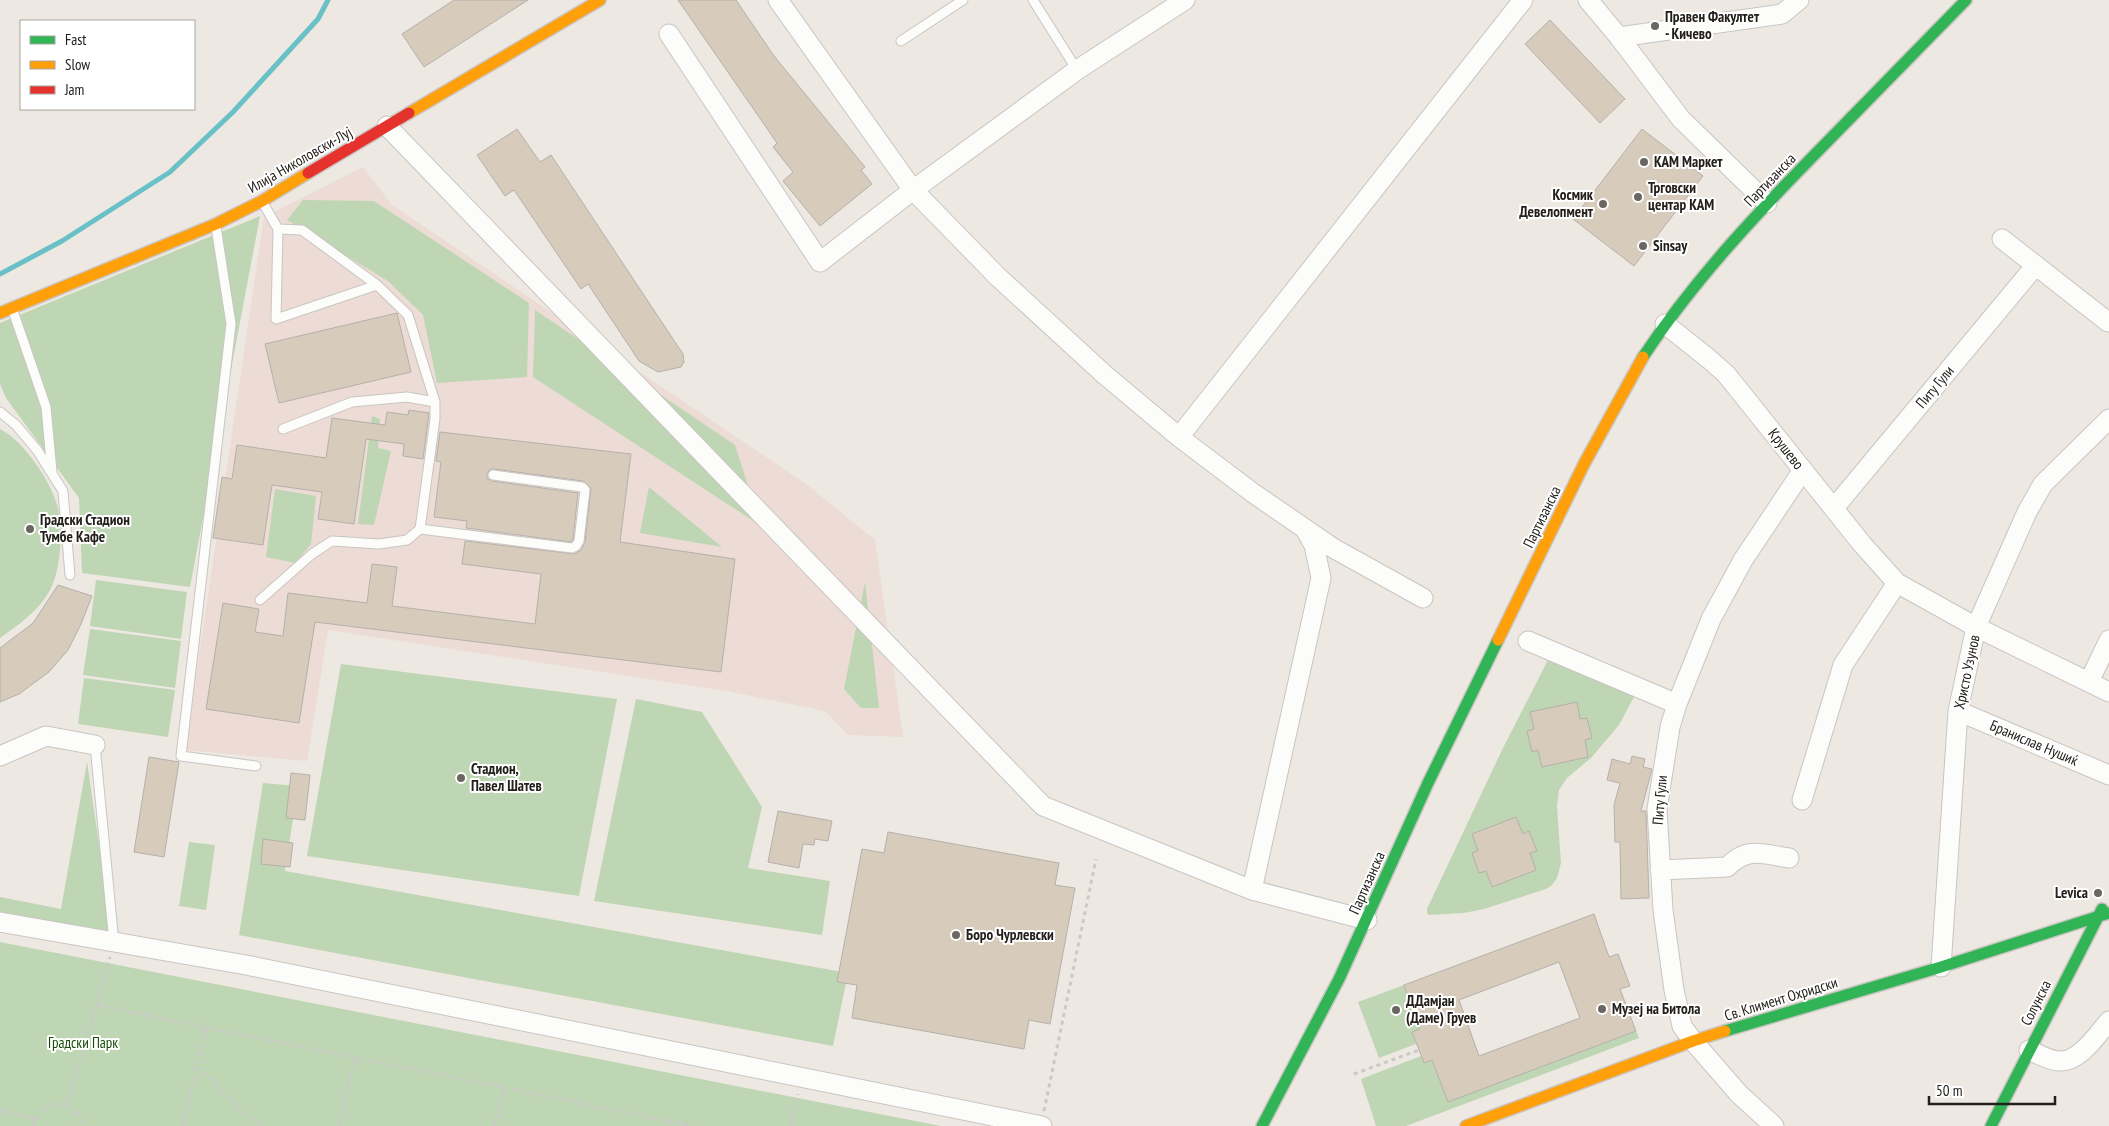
<svg xmlns="http://www.w3.org/2000/svg" width="2109" height="1126" font-family="'PT Sans Narrow',sans-serif">
<rect width="100%" height="100%" fill="#ede8e2"/>
<!-- industrial -->
<path fill="#ecdcd5" d="M363,167L392,205L806,484L875,540L903,737L848,735L825,711L726,691L328,630L307,761L185,750L264,217Z"/>
<!-- green -->
<path fill="#bed6b3" d="M303,200L374,201L529,303L527,377L437,383L423,315L388,281L287,220Z
M260,216L190,587L82,573L79,498L6,398L0,384V323Z
M535,310L735,445L761,526L533,377Z
M372,416L380,419L378,448L391,451L374,525L358,524Z
M0,429C24,441 51,481 58,508C63,530 61,570 50,590C39,611 18,625 0,638Z
M649,487L722,547L640,533Z
M275,489L316,496L311,544L295,563L266,557Z
M96,580L187,592L181,639L90,626Z
M865,582L879,708H861L844,689Z
M90,629L181,641L175,688L83,675Z
M1548,660L1633,695L1634,697L1619,725L1591,758L1567,778L1559,790L1557,806L1561,863L1557,878L1552,885L1546,889L1484,909L1464,913L1429,915L1427,913V909L1502,750Z
M341,664L617,699L579,896L307,856Z
M84,678L175,690L168,737L78,724Z
M636,699L702,712L762,807L748,868L830,881L822,935L594,901Z
M87,762L112,934L0,914V897L61,909Z
M263,783L298,786L285,871L848,973L833,1046L239,935Z
M189,842L215,845L206,910L179,906Z
M0,942L941,1126H0Z
M1404,985L1420,1029L1412,1032L1416,1044L1379,1058L1358,1002Z
M1636,1031L1639,1038L1406,1126H1376L1361,1079L1421,1056L1424,1063L1432,1060L1448,1102Z"/>
<g fill="none" stroke-linecap="round" stroke-linejoin="round">
<!-- stream -->
<path stroke="#69c0c7" stroke-width="5" d="M0,274L62,241L170,172L233,112L318,19L328,0"/>
</g>
<!-- building -->
<path fill="#d7cbbb" stroke="#b4b0ac" fill-rule="evenodd" d="M454,0H528L424,67L402,34Z
M678,0H736L774,56L865,167L861,170L872,184L820,226L783,181L793,172L773,147L777,143Z
M1550,20L1625,99L1600,123L1525,44Z
M517,129L540,162L551,155L683,354L684,362L681,367L658,372L639,361L588,284L581,289L514,190L505,196L477,155Z
M1642,129L1703,176L1634,266L1573,219Z
M397,313L411,372L279,403L265,344Z
M409,410L429,413L423,459L403,456L404,444L366,439L354,524L318,519L322,492L272,485L263,545L213,538L222,477L232,479L237,445L326,458L332,418L385,425L387,412L408,415Z
M440,432L631,454L620,542L735,559L721,672L315,622L299,723L206,709L223,603L259,609L255,632L283,636L288,593L367,603L372,564L397,567L392,606L535,624L541,574L462,564L465,541L575,554L581,550L585,542L591,488L583,481L494,469H490L487,474V478L492,481L578,493L573,539L571,542L466,528L467,521L434,517L441,462L436,461Z
M58,585L92,596L81,624L68,650L49,672L19,694L0,702V648L33,623Z
M1577,702L1580,719L1587,718L1592,738L1585,740L1588,757L1542,767L1538,750L1532,752L1527,731L1534,729L1530,712Z
M1632,756L1645,759L1643,767L1652,769L1641,811H1646L1649,898L1621,899L1620,842H1615L1614,805L1620,783L1607,780L1612,759L1630,764Z
M149,757L179,762L164,857L134,852Z
M291,773L310,775L305,820L286,818Z
M778,811L832,821L828,841L815,839L814,845L803,844L799,868L768,862Z
M1516,817L1523,834L1529,831L1537,851L1530,853L1536,870L1492,887L1486,871L1479,873L1472,853L1478,851L1472,834Z
M888,832L1059,863L1055,885L1075,888L1050,1024L1029,1020L1024,1049L852,1018L857,985L837,982L862,849L884,853Z
M263,839L293,843L290,867L261,864Z
M1594,914L1609,957L1618,954L1630,986L1620,989L1636,1031L1448,1102L1432,1060L1424,1063L1412,1032L1420,1029L1404,985ZM1559,962L1580,1018L1479,1056L1459,1000Z"/>
<g fill="none" stroke-linecap="round" stroke-linejoin="round">
<!-- lane casing -->
<g stroke="#c9c5c1" stroke-width="11">
<path id="lane" d="M1033,0L1077,70
M901,41L963,0
M263,203L278,229L276,319L377,285
M216,227L231,324L181,756L256,766
M13,311L46,407L52,472
M0,412L16,425L37,450L63,491L70,575
M283,429L352,402L407,397L435,402
M420,529L572,548L576,546L579,541L585,490L582,487L493,475
M260,600L312,554L332,541L379,544L407,540L420,529L435,419V402L408,315L377,285L302,230L278,229
M95,745L114,943"/>
</g>
<!-- street casing -->
<g stroke="#c9c5c1" stroke-width="21">
<path id="street" d="M778,0L913,190L998,277L1105,375L1179,437L1253,493L1333,548L1423,598
M1588,0L1619,37L1681,119L1767,203
M669,34L820,262L913,190L1077,70L1185,0
M1619,37L1782,14L1799,0
M387,126L1043,806L1252,890L1367,920
M2002,239L2108,322
M1665,324L1709,359L1726,374L1862,544L1897,583L1976,627L2109,692
M1179,437L1523,0
M1834,508L2036,265
M1528,641L1677,704
M2089,682L2109,640
M1958,711L2109,775
M0,756L46,736L95,745
M1802,800L1843,665L1897,583
M1660,870L1727,867C1748,846 1762,854 1789,858
M1252,890L1321,578L1314,545L1305,529
M0,922L246,965L1042,1126
M1941,967L1958,711L1976,627L2027,512L2043,484L2109,419
M2029,1050C2038,1054 2048,1060 2058,1061C2079,1063 2097,1035 2109,1021
M1774,1126L1739,1094L1693,1041L1682,1026L1674,990L1663,910L1657,809L1670,727L1677,704L1711,619L1743,560L1803,470"/>
</g>
<!-- fast casing -->
<g stroke="#c9c5c1" stroke-width="14">
<path id="fast" d="M1643,357C1696,277 1761,209 1828,141C1874,94 1920,47 1966,0
M1725,1031L1941,967L2109,913
M1262,1126L1339,979L1428,783L1498,640
M1991,1126L2102,909"/>
</g>
<!-- slow casing -->
<g stroke="#c9c5c1" stroke-width="14">
<path id="slow" d="M409,113L600,0
M0,313L216,224L262,201L308,173
M1498,640L1584,464L1643,357
M1466,1126L1693,1041L1725,1031"/>
</g>
<!-- jam casing -->
<g stroke="#c9c5c1" stroke-width="14">
<path id="jam" d="M308,173L409,113"/>
</g>
<!-- path -->
<path stroke="#cac9c7" stroke-width="3" stroke-dasharray="4 4" stroke-linecap="butt" d="M96,1005L693,1126
M197,1067L259,1126
M1354,1074L1419,1050
M67,1105L110,957
M0,1111L35,1119
M1044,1111L1096,859
M34,1126C39,1097 78,1096 82,1126
M183,1126L206,1027
M339,1126L355,1058
M495,1126L504,1088
M790,1126L798,1094"/>
<!-- lane -->
<use href="#lane" stroke="#fcfcfb" stroke-width="9"/>
<!-- street -->
<use href="#street" stroke="#fcfcfb" stroke-width="19"/>
<!-- fast -->
<use href="#fast" stroke="#30b455" stroke-width="11"/>
<!-- slow -->
<use href="#slow" stroke="#ff9f0a" stroke-width="11"/>
<!-- jam -->
<use href="#jam" stroke="#e5322d" stroke-width="11"/>
</g>
<!-- markers -->
<g fill="#6a6661" stroke="#fff" stroke-width="2">
<circle cx="1655" cy="26" r="5"/>
<circle cx="1644" cy="162" r="5"/>
<circle cx="1638" cy="197" r="5"/>
<circle cx="1603" cy="204" r="5"/>
<circle cx="1643" cy="246" r="5"/>
<circle cx="30" cy="529" r="5"/>
<circle cx="461" cy="778" r="5"/>
<circle cx="2098" cy="893" r="5"/>
<circle cx="956" cy="935" r="5"/>
<circle cx="1602" cy="1009" r="5"/>
<circle cx="1396" cy="1010" r="5"/>
</g>
<g text-anchor="middle" stroke-width="4" stroke-linejoin="round" paint-order="stroke">
<!-- poi labels -->
<g font-size="15" font-weight="bold" fill="#23201c" stroke="#fff" text-anchor="start">
<text x="1665" y="22">Правен Факултет<tspan x="1665" dy="17">- Кичево</tspan></text>
<text x="1654" y="167">КАМ Маркет</text>
<text x="1648" y="193">Трговски<tspan x="1648" dy="17">центар КАМ</tspan></text>
<text x="1593" y="200" text-anchor="end">Космик<tspan x="1593" dy="17">Девелопмент</tspan></text>
<text x="1653" y="251">Sinsay</text>
<text x="40" y="525">Градски Стадион<tspan x="40" dy="17">Тумбе Кафе</tspan></text>
<text x="471" y="774">Стадион,<tspan x="471" dy="17">Павел Шатев</tspan></text>
<text x="2088" y="898" text-anchor="end">Levica</text>
<text x="966" y="940">Боро Чурлевски</text>
<text x="1406" y="1006">ДДамјан<tspan x="1406" dy="17">(Даме) Груев</tspan></text>
<text x="1612" y="1014">Музеј на Битола</text>
</g>
<!-- street labels -->
<g font-size="15" fill="#23201c" stroke="#fff">
<text transform="translate(300 160) rotate(-30)" y="5">Илија Николовски-Луј</text>
<text transform="translate(1770 180) rotate(-46)" y="5">Партизанска</text>
<text transform="translate(1935 387) rotate(-50)" y="5">Питу Гули</text>
<text transform="translate(1786 449) rotate(52)" y="5">Крушево</text>
<text transform="translate(1542 517) rotate(-64)" y="5">Партизанска</text>
<text transform="translate(1967 672) rotate(-78)" y="5">Христо Узунов</text>
<text transform="translate(2034 743) rotate(23)" y="5">Бранислав Нушиќ</text>
<text transform="translate(1660 800) rotate(-85)" y="5">Питу Гули</text>
<text transform="translate(1367 883) rotate(-66)" y="5">Партизанска</text>
<text transform="translate(1781 999) rotate(-17)" y="5">Св. Климент Охридски</text>
<text transform="translate(2036 1003) rotate(-63)" y="5">Солунска</text>
</g>
<!-- park labels -->
<g font-size="15" fill="#174b08" stroke="#fff">
<text x="83" y="1048">Градски Парк</text>
</g>
</g>
<!-- legend -->
<rect x="20" y="20" width="175" height="90" fill="#ffffff" stroke="#a7a6a4"/>
<rect x="30" y="36" width="25" height="8" fill="#30b455" stroke="#a7a6a4"/>
<text x="65" y="45" font-size="15" fill="#23201c">Fast</text>
<rect x="30" y="61" width="25" height="8" fill="#ff9f0a" stroke="#a7a6a4"/>
<text x="65" y="70" font-size="15" fill="#23201c">Slow</text>
<rect x="30" y="86" width="25" height="8" fill="#e5322d" stroke="#a7a6a4"/>
<text x="65" y="95" font-size="15" fill="#23201c">Jam</text>
<!-- scale -->
<path d="M1929 1096v8h126v-8" fill="none" stroke="#23201c" stroke-width="2.5"/>
<text x="1936" y="1096" font-size="15" fill="#23201c" stroke="#ffffff" stroke-width="4" paint-order="stroke">50 m</text>
</svg>
